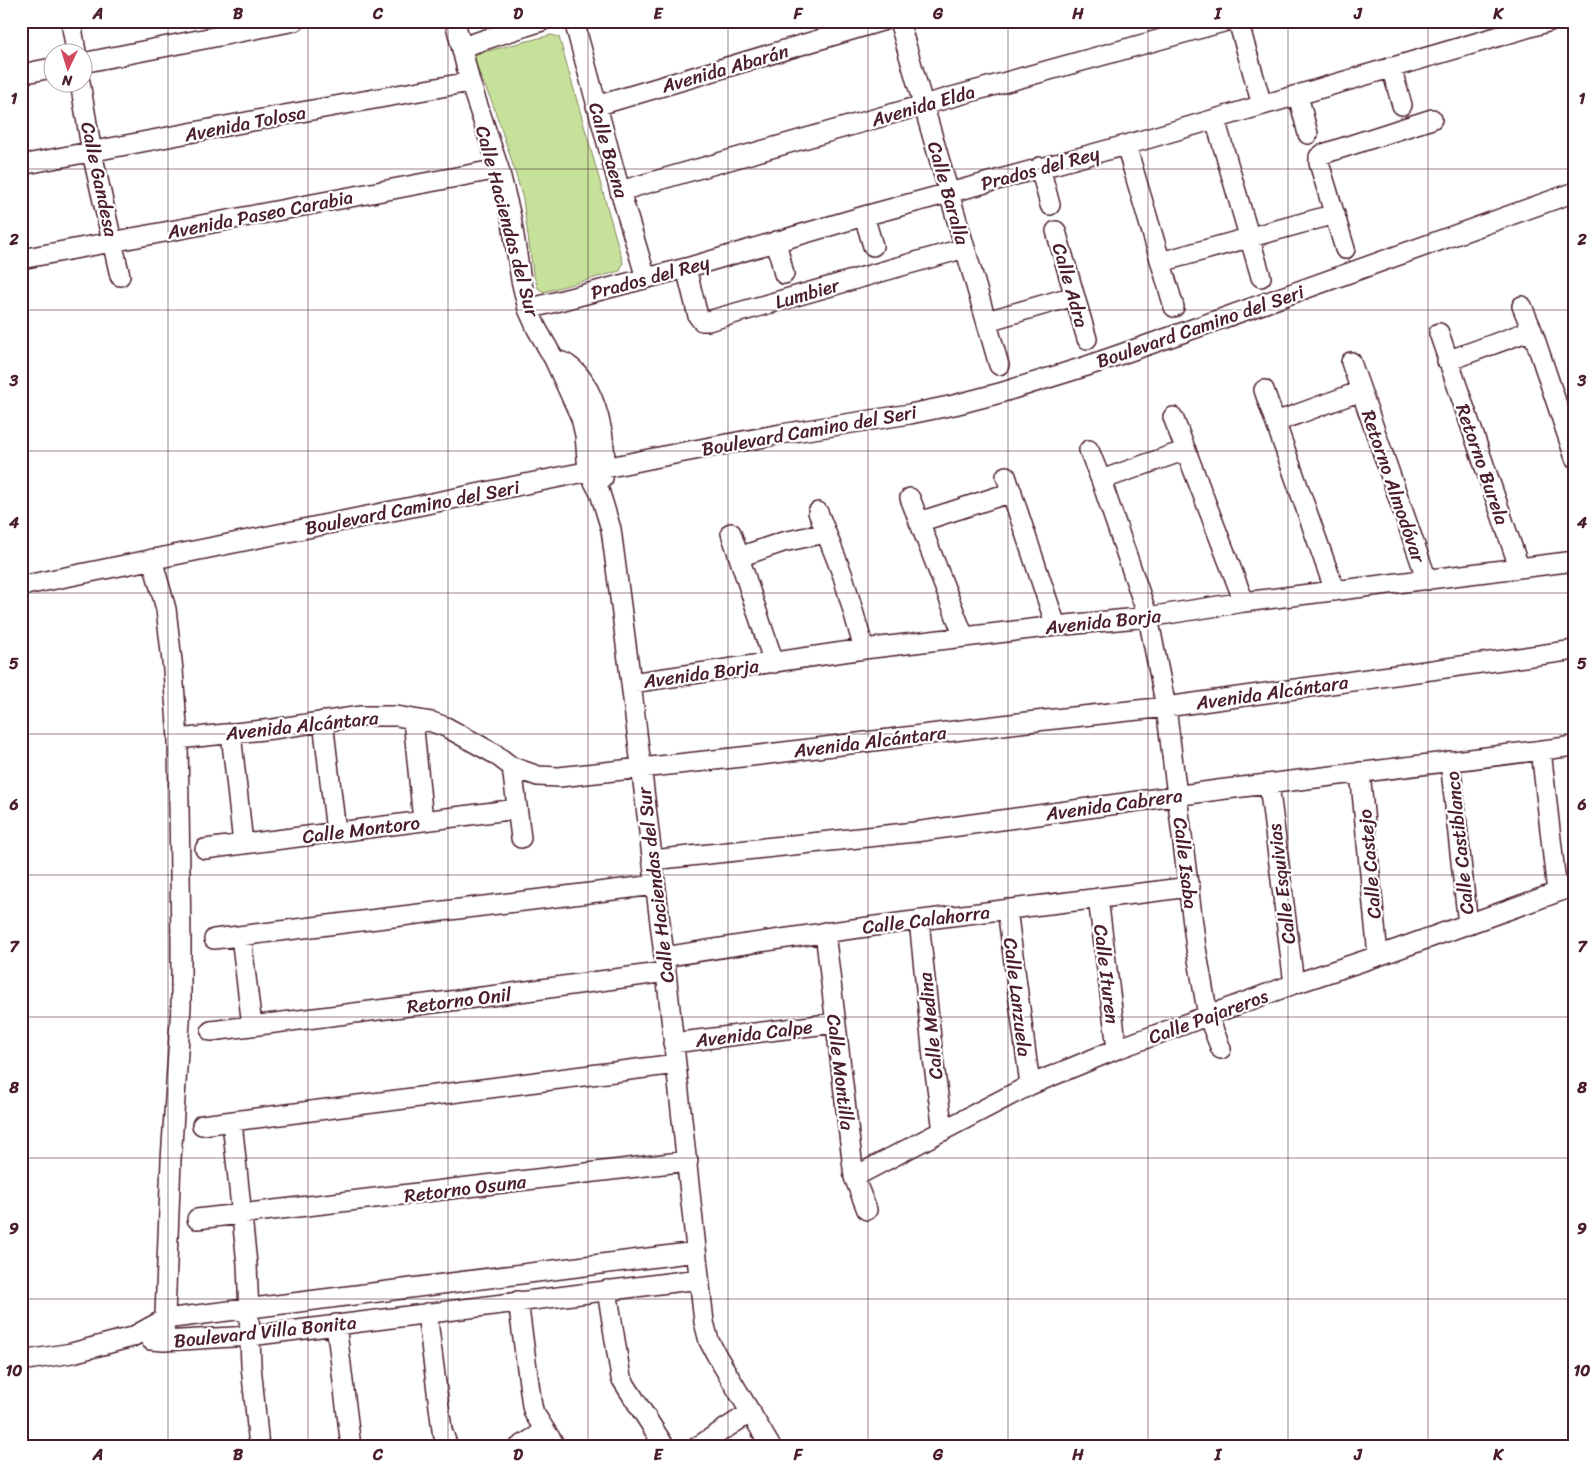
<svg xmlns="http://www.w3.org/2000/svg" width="1596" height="1468" font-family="Sriracha,sans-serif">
<rect width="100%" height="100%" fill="#fff"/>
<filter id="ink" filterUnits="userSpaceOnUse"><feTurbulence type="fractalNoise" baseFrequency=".02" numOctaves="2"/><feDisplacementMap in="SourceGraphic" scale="10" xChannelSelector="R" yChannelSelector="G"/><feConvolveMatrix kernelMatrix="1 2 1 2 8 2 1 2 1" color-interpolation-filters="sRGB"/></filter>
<g filter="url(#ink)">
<!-- green -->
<path fill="#c6e29a" stroke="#888062" d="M551,35L559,37L623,263L620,271L543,292L538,288L533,273L523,199L509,152L492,102L474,62L476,54Z"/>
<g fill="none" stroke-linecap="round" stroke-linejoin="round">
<!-- minor casing -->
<g stroke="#4a1f2b" stroke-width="22">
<path id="minor" d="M71,21L76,52
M455,21L470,82L499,169L511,217L521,280L528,309L537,329L554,359L581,418L585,435L588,471L600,493L611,529L631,683L666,972L704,1322L709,1341L717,1356L771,1447
M574,21L620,191L646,278
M899,21L999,365
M1238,21L1262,105
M462,47L542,21
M82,63L295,21
M1391,67L1402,105
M21,74L52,68
M80,82L92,153L120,276
M1298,95L1308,134
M596,106L882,21
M1215,119L1261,277
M1126,145L1174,307
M21,165L273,117L470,82
M1040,167L1050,205
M620,191L923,105L1227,21
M864,216L873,246
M1056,231L1087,339
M776,241L784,274
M1345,249L1319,163V157L1323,154L1432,119
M21,259L499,169
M1161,262L1335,214
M686,268L698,316L702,321H708L965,248
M1522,306L1532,330L1575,458
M528,309L686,268L864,216L1126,145L1551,21
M987,321L1074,296
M1439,333L1519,567
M554,359C559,361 564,362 568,365C596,384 610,447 603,478
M1447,361L1532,330
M1351,362L1427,580
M1264,390L1335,591
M1173,417L1244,602
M1276,422L1361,391
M1089,450L1101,480L1148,617L1166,707L1196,948L1208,1016L1221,1049
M1006,476L1056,626
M1101,480L1186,450
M910,498L964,637
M818,512L843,576L864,649
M919,522L1012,492
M731,533L774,663
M739,557L783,542L826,533
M152,559L166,609L173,670L178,739L181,940V1006L171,1160L164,1341
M21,586L684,452L781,434L910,414L954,405L1000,393L1087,366L1176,335L1575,192
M631,683L864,649L1056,626L1148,617L1244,602L1575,561
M413,719L423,821
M323,721L336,832
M231,733L243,844
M178,739L273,729L361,716H396L432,722L446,727L495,754L512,767L538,776L559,777L760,755L1027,722L1166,707L1575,650
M1541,750L1557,892
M1450,761L1468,925
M512,767L521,838
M1360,772L1378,956
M1269,784L1294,984
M205,849L517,809
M652,860L915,832L1218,790L1575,746
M1098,898L1117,1049
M1007,909L1030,1085
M919,920L933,1058L943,1131
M825,932L854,1177L867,1210
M241,936L252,1026
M214,939L655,885
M664,957C838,928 1014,909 1190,887
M211,1031L498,995L666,972
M673,1043L835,1023
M232,1122L247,1264L251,1365L259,1447
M202,1125L676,1064
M854,1177L1030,1085L1117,1049L1294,984L1378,956L1575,886
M197,1219L688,1161
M607,1290L621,1378L665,1447
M518,1301L532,1406L534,1413L556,1447
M427,1313L442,1430L448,1447
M336,1324L351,1447
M151,1340L164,1341L250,1336L699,1279
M21,1361L72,1353L132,1337L165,1319L696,1252
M519,1447L545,1431
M697,1447L751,1412"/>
</g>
<!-- minor -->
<use href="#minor" stroke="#fff" stroke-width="19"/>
</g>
</g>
<!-- grid -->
<path fill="none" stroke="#4a1f2b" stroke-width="1" stroke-opacity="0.55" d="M168,21V1447M308,21V1447M448,21V1447M588,21V1447M728,21V1447M868,21V1447M1008,21V1447M1148,21V1447M1288,21V1447M1428,21V1447M21,169H1575M21,310H1575M21,451H1575M21,593H1575M21,734H1575M21,875H1575M21,1017H1575M21,1158H1575M21,1299H1575"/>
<g text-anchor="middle" stroke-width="4.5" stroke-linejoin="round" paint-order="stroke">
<!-- street labels -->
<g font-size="19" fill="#4a1f2b" stroke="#fff">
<text transform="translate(725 68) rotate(-16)" y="7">Avenida Abarán</text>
<text transform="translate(923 105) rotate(-16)" y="7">Avenida Elda</text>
<text transform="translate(245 123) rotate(-11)" y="7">Avenida Tolosa</text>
<text transform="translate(609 150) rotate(74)" y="7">Calle Baena</text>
<text transform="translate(1040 168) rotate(-15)" y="7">Prados del Rey</text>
<text transform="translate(100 179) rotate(78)" y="7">Calle Gandesa</text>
<text transform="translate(949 193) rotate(74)" y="7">Calle Baralla</text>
<text transform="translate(260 214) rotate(-11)" y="7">Avenida Paseo Carabia</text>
<text transform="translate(508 221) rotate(75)" y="7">Calle Haciendas del Sur</text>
<text transform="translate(650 277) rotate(-15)" y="7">Prados del Rey</text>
<text transform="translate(1071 285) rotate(74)" y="7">Calle Adra</text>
<text transform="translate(807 293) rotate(-16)" y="7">Lumbier</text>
<text transform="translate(1200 326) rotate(-19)" y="7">Boulevard Camino del Seri</text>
<text transform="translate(809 430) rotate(-10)" y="7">Boulevard Camino del Seri</text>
<text transform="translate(1483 464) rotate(71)" y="7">Retorno Burela</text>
<text transform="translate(1394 486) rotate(71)" y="7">Retorno Almodóvar</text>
<text transform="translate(412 507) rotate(-11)" y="7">Boulevard Camino del Seri</text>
<text transform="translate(1103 621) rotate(-6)" y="7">Avenida Borja</text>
<text transform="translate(701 673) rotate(-8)" y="7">Avenida Borja</text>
<text transform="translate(1272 692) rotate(-8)" y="7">Avenida Alcántara</text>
<text transform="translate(302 725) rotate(-6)" y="7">Avenida Alcántara</text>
<text transform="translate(870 741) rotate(-7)" y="7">Avenida Alcántara</text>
<text transform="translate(1114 804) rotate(-8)" y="7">Avenida Cabrera</text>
<text transform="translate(361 829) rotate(-7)" y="7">Calle Montoro</text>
<text transform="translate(1459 843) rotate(-96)" y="7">Calle Castiblanco</text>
<text transform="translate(1186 863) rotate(83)" y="7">Calle Isaba</text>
<text transform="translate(1369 864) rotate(-95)" y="7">Calle Castejo</text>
<text transform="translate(1281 884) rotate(-97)" y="7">Calle Esquivias</text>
<text transform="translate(655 885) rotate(-97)" y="7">Calle Haciendas del Sur</text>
<text transform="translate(926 919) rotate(-7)" y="7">Calle Calahorra</text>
<text transform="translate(1107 974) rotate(83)" y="7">Calle Ituren</text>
<text transform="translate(1018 997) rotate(83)" y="7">Calle Lanzuela</text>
<text transform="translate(459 1000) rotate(-7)" y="7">Retorno Onil</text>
<text transform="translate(1208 1016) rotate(-20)" y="7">Calle Pajareros</text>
<text transform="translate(930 1026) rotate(-96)" y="7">Calle Medina</text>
<text transform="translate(754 1033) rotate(-7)" y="7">Avenida Calpe</text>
<text transform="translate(841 1072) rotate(83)" y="7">Calle Montilla</text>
<text transform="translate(465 1188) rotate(-7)" y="7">Retorno Osuna</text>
<text transform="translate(265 1331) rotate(-6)" y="7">Boulevard Villa Bonita</text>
</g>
</g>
<!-- margin -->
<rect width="1596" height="1468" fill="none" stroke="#fff" stroke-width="55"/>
<!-- north arrow -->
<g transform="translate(68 68) rotate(184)"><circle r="24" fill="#ffffff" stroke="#b7a5aa"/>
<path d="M0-4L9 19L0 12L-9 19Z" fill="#d1495b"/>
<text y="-8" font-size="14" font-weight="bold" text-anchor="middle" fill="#4a1f2b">N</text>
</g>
<rect x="28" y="28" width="1540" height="1412" fill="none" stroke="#4a1f2b" stroke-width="2"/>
<g font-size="16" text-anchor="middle" font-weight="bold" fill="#4a1f2b">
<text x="98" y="19">A</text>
<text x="238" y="19">B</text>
<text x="378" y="19">C</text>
<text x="518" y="19">D</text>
<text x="658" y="19">E</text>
<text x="798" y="19">F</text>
<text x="938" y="19">G</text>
<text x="1078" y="19">H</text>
<text x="1218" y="19">I</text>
<text x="1358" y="19">J</text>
<text x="1498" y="19">K</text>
<text x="14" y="104">1</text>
<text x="1582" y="104">1</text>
<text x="14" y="245">2</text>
<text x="1582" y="245">2</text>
<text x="14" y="386">3</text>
<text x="1582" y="386">3</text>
<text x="14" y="528">4</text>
<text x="1582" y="528">4</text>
<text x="14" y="669">5</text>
<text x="1582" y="669">5</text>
<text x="14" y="810">6</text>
<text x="1582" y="810">6</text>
<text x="14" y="952">7</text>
<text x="1582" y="952">7</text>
<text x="14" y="1093">8</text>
<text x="1582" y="1093">8</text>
<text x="14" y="1234">9</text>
<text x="1582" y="1234">9</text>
<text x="14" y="1376">10</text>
<text x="1582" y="1376">10</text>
<text x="98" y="1460">A</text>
<text x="238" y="1460">B</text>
<text x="378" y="1460">C</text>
<text x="518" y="1460">D</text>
<text x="658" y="1460">E</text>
<text x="798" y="1460">F</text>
<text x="938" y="1460">G</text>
<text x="1078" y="1460">H</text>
<text x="1218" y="1460">I</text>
<text x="1358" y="1460">J</text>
<text x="1498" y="1460">K</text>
</g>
</svg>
